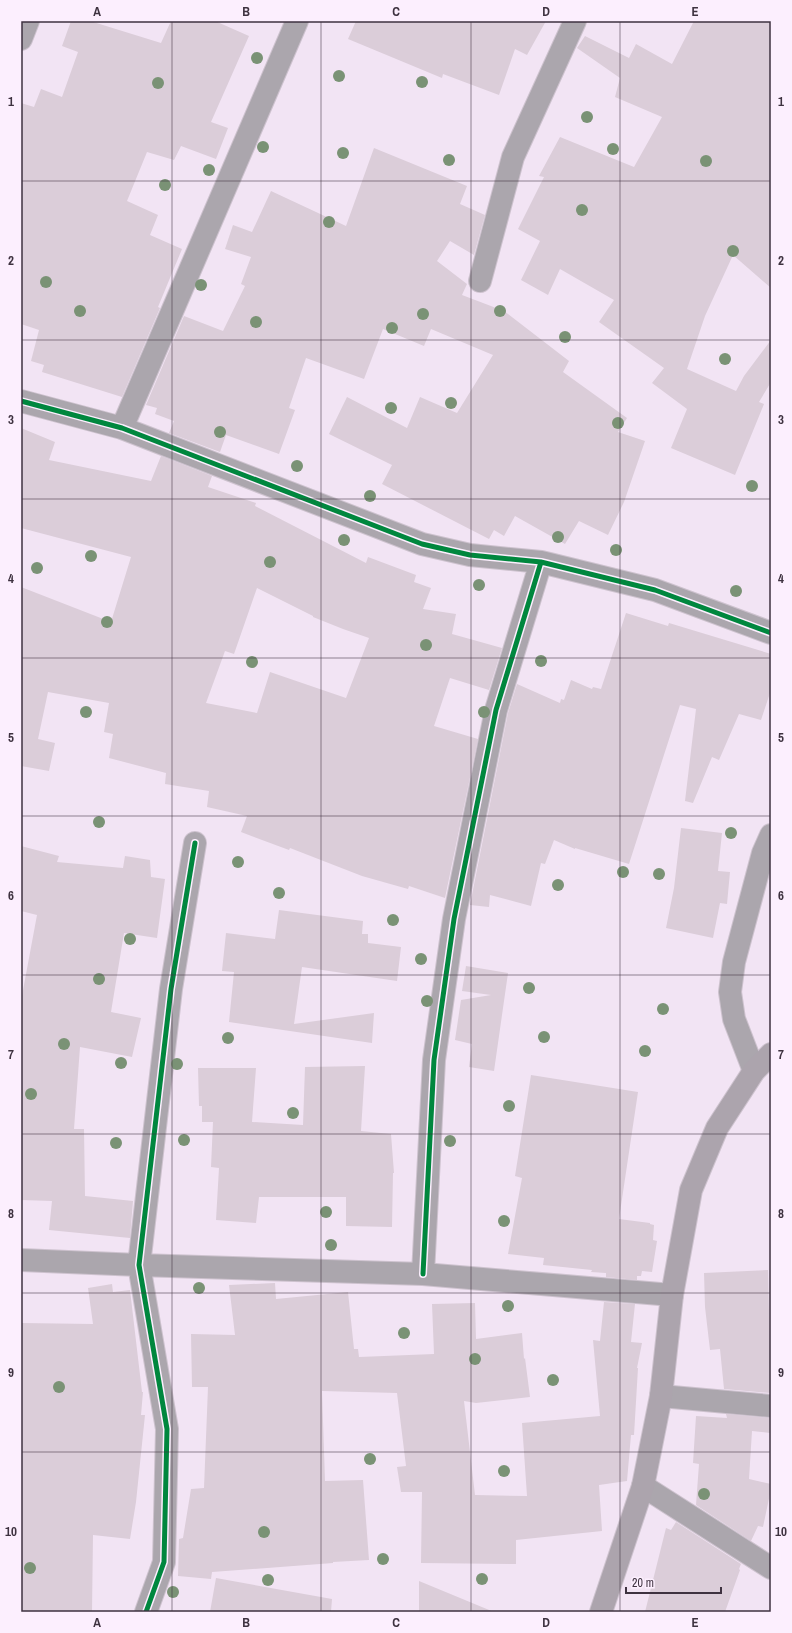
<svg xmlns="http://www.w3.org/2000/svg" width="792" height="1633" font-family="'Archivo Narrow',sans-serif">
<rect width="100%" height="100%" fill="#f2e4f4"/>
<!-- building -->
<path fill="#dbcdd9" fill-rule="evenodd" d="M71,21H90L161,43L171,21H215L249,36L211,122L228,128L216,159L181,146L174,160L147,152L127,201L158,215L150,235L182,249L158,307L160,308L122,397L42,372L44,365L31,361L39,330L21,324V103L34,107L41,89L62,97L78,52L62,46Z
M356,21H546L527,55L515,49L499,95L443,74L442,78L348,39Z
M694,21H771V288L733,255L705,316L687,369L736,391L744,376L771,340V382L759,402L764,404L735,475L671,448L687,409L652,383L664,368L599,322L614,300L560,269L548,295L521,280L540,241L518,229L544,177L539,176L560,137L634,167L662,117L615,97L620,78L577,48L585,36L629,58L636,44L672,64Z
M374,148L467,186L460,204L485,215L474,255L450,241L437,261L467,284L462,295L504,311L569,361L563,372L627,418L618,432L645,441L624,502L608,535L579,521L565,544L515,516L504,536L494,530L489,539L382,484L392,465L329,434L347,397L407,428L420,397L457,413L493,355L431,329L424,346L383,329L364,379L306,358L289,408L295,410L279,454L226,435L220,452L169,433L174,421L155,414L157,408L146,405L184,316L223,331L245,286L241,284L251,257L225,249L233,225L252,232L271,191L346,226Z
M21,428L55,442L49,460L151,481L161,456L212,476L208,487L256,503L255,506L366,563L368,557L416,575L414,582L431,588L423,609L456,614L452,634L502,648L489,690L450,678L434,726L478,739L445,898L409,886L408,889L362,876L290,848L289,850L241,832L247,816L207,807L209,791L165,784L166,773L109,758L113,734L104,732L109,703L48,692L38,739L55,743L49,771L21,766V587L111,622L131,557L21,528ZM257,588L313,616V617L343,629L369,638L346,698L270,672L257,713L206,703L225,651L234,654Z
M626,613L668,626L669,623L771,654V690L761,720L739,714L719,760L712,757L693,803L685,801L696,709L680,705L629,864L575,848V849L554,840L545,864L541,863L531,906L490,895L489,907L470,905L508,713L517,684L560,703L561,699L564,700L571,680L592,689L593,687L601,689Z
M681,828L722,833L718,871L730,872L727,904L720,903L713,938L666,928L674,888Z
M21,846L59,856L57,862L123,868L125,856L150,860L151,877L165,879L157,938L124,933L111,1012L141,1018L132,1057L80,1047L74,1129H84L85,1196L133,1201L130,1238L49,1230L52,1201L21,1200V1001L37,915L21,911Z
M279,910L363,921L362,934H368V943L401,947L397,981L302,967L294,1024L374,1013L372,1043L229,1022L234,972L222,971L226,933L275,939Z
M466,966L508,973L494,1071L469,1067L472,1044L455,1040L461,1000L491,995L462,991Z
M365,1066L361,1131L391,1134L394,1173H393L392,1227L346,1226V1197H259L256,1223L216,1220L219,1168L211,1167L213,1122H202V1106H199L198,1068H256L252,1122L303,1125L305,1067Z
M531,1075L638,1092L619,1219L650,1223V1224L654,1225L653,1240L657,1241L652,1272L642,1271L641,1276H637V1280L606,1277V1273L591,1272L592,1270L543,1265L544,1258L508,1254L522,1178L515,1176Z
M768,1270L771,1393L724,1389L720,1349L710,1350L705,1307L704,1273Z
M275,1283L276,1299L348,1292L354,1349H358L359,1357L434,1354L432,1304L475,1303L476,1339L522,1333L524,1359L525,1358L530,1397L476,1403L464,1401L475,1495L527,1496L522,1423L600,1416L593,1340L600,1341L604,1302L635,1304L631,1342L642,1343L637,1368H638L634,1435H631L627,1481L599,1485L602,1531L516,1540V1564L421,1563L422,1492H401L397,1467L406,1466L397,1393L322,1391L325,1481L363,1480L369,1560L333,1562V1563L212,1572L211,1579L178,1576L179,1539L183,1538L191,1489L204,1488L208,1387H192L191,1334L235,1335L229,1285Z
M112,1284L113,1292L130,1290L142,1392H143L141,1415H145L136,1502L130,1539L93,1535L92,1612H21V1323L93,1324L88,1288Z
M726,1414L771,1418L770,1433L752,1431L749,1479L771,1484V1489L763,1527L758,1526L751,1541L696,1505L699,1464L693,1463L696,1416L727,1418Z
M676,1522L741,1564L739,1569L740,1570L725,1612H645L666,1528L671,1530Z
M216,1578L332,1599L331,1612H210Z
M419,1581L494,1612H419Z"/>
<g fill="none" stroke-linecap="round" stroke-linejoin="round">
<!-- street casing -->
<g stroke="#cdc2ce" stroke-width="24">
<path id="street" d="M21,39L28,21
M480,281L513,157L575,21
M21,401L122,428L422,544L470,555L541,562L655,590L771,633
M122,428L297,21
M754,1071L734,1019L730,992L734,962L763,853L771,835
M21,1260L139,1265L423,1274L672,1295
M423,1274L434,1060L454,919L496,710L541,562
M661,1396L771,1406
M643,1486L771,1568
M146,1612L164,1562L167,1429L139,1265L171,989L195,843"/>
</g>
<!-- secondary casing -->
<g stroke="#cdc2ce" stroke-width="24">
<path id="secondary" d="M601,1612L643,1486L661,1396L672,1295L691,1190L717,1128L754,1071L771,1054"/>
</g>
<!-- street -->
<use href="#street" stroke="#aba6ad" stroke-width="22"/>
<!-- secondary -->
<use href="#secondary" stroke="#aca4ad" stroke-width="22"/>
<!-- cycleway casing -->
<g stroke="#fceffe" stroke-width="8">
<path id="cycleway" d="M21,401L122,428L422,544L470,555L541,562L655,590L771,633
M423,1274L434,1060L454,919L496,710L541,562
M146,1612L164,1562L167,1429L139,1265L171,989L195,843"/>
</g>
<!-- cycleway -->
<use href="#cycleway" stroke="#00873e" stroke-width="5"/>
</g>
<!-- trees -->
<g fill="#7a9275">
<circle cx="257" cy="58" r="6"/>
<circle cx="339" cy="76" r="6"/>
<circle cx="422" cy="82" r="6"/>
<circle cx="158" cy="83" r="6"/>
<circle cx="587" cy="117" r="6"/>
<circle cx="263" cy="147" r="6"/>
<circle cx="613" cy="149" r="6"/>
<circle cx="343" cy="153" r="6"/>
<circle cx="449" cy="160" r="6"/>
<circle cx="706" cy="161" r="6"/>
<circle cx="209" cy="170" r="6"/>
<circle cx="165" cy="185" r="6"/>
<circle cx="582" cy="210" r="6"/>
<circle cx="329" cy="222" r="6"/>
<circle cx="733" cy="251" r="6"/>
<circle cx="46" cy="282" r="6"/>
<circle cx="201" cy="285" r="6"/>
<circle cx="80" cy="311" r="6"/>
<circle cx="500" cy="311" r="6"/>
<circle cx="423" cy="314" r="6"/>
<circle cx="256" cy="322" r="6"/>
<circle cx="392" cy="328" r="6"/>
<circle cx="565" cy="337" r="6"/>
<circle cx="725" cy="359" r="6"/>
<circle cx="451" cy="403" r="6"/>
<circle cx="391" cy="408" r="6"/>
<circle cx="618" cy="423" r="6"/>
<circle cx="220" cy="432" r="6"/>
<circle cx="297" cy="466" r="6"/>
<circle cx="752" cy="486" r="6"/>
<circle cx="370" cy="496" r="6"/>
<circle cx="558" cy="537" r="6"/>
<circle cx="344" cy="540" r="6"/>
<circle cx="616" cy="550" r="6"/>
<circle cx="91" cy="556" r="6"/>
<circle cx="270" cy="562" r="6"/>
<circle cx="37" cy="568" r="6"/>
<circle cx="479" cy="585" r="6"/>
<circle cx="736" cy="591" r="6"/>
<circle cx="107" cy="622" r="6"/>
<circle cx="426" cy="645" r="6"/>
<circle cx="541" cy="661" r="6"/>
<circle cx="252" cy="662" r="6"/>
<circle cx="86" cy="712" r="6"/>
<circle cx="484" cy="712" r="6"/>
<circle cx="99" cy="822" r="6"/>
<circle cx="731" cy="833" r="6"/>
<circle cx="238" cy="862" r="6"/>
<circle cx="623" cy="872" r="6"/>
<circle cx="659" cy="874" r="6"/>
<circle cx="558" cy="885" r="6"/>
<circle cx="279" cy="893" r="6"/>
<circle cx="393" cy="920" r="6"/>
<circle cx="130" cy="939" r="6"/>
<circle cx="421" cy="959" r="6"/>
<circle cx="99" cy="979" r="6"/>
<circle cx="529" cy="988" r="6"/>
<circle cx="427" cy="1001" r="6"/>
<circle cx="663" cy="1009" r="6"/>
<circle cx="544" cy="1037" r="6"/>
<circle cx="228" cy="1038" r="6"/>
<circle cx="64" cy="1044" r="6"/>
<circle cx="645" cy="1051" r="6"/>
<circle cx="121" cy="1063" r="6"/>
<circle cx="177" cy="1064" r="6"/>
<circle cx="31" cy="1094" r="6"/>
<circle cx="509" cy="1106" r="6"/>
<circle cx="293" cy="1113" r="6"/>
<circle cx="184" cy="1140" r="6"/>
<circle cx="450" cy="1141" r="6"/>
<circle cx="116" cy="1143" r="6"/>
<circle cx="326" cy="1212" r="6"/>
<circle cx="504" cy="1221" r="6"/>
<circle cx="331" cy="1245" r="6"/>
<circle cx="199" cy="1288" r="6"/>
<circle cx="508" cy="1306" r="6"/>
<circle cx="404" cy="1333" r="6"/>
<circle cx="475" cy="1359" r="6"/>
<circle cx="553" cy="1380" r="6"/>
<circle cx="59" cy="1387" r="6"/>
<circle cx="370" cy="1459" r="6"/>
<circle cx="504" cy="1471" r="6"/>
<circle cx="704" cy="1494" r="6"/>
<circle cx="264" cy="1532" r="6"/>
<circle cx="383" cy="1559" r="6"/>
<circle cx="30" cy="1568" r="6"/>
<circle cx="482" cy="1579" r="6"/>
<circle cx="268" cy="1580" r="6"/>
<circle cx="173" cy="1592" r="6"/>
</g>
<!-- grid -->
<path fill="none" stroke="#3e3240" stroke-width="1" stroke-opacity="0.55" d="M172,21V1612M321,21V1612M471,21V1612M620,21V1612M21,181H771M21,340H771M21,499H771M21,658H771M21,816H771M21,975H771M21,1134H771M21,1293H771M21,1452H771"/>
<!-- border -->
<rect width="792" height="1633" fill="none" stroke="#fceffe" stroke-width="44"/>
<!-- scale -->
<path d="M626 1587v6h95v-6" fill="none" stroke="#3e3240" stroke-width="2"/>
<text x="632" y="1587" font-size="12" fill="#3e3240" stroke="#fceffe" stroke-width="3" paint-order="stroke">20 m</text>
<rect x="22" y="22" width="748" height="1589" fill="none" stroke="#3e3240" stroke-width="1.5"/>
<g font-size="13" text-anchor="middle" font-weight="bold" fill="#3e3240">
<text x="97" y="16">A</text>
<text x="246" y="16">B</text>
<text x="396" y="16">C</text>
<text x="546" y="16">D</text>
<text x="695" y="16">E</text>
<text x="11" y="106">1</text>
<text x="781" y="106">1</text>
<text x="11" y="265">2</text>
<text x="781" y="265">2</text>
<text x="11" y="424">3</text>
<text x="781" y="424">3</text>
<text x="11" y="583">4</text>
<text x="781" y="583">4</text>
<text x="11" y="742">5</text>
<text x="781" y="742">5</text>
<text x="11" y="900">6</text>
<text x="781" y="900">6</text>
<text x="11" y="1059">7</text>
<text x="781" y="1059">7</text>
<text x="11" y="1218">8</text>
<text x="781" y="1218">8</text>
<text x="11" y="1377">9</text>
<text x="781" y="1377">9</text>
<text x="11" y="1536">10</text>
<text x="781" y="1536">10</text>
<text x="97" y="1627">A</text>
<text x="246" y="1627">B</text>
<text x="396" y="1627">C</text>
<text x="546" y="1627">D</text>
<text x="695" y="1627">E</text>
</g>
</svg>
